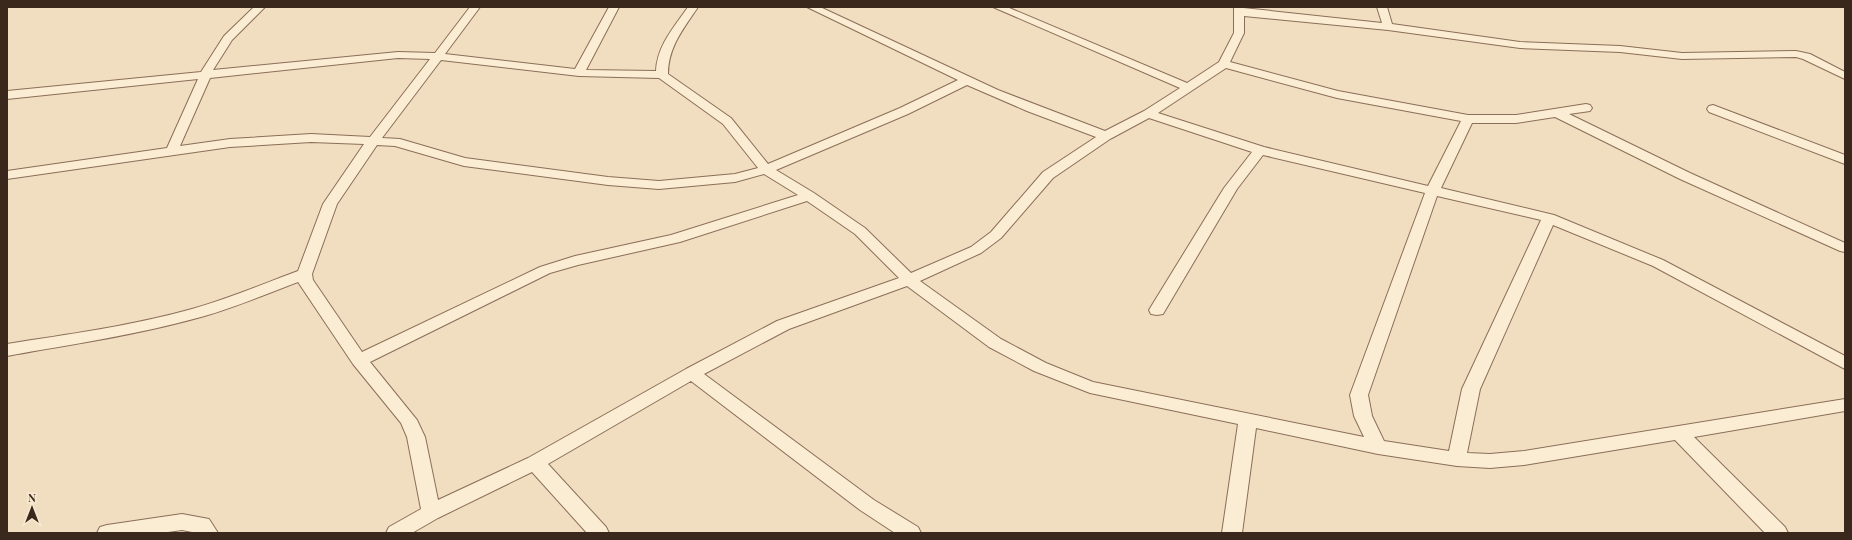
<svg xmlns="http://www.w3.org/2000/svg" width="1852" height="540" font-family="'Playfair Display',serif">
<rect width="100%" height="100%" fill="#f1dec0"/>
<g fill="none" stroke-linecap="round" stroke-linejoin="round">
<!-- minor casing -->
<g stroke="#8b6e57" stroke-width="2">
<path id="minor" d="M254,7H265L232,40L213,70L398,52L435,53L470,7H480L445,54L575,69L609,7H619L586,70L656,71C657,46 674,27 688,7H698C684,28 668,47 668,74L731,118L768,164L900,108L958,80L807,7H820L998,90L1105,131L1144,111L1180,88L993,7H1007L1187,83L1219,62L1234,33V7L1382,23L1377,7H1387L1392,24L1520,42L1620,46L1682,53L1796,51L1810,54L1845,72V79L1803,59L1796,57L1682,59L1620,52L1520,48L1388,30L1244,16V33L1230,62L1338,91L1468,115H1516L1586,104L1590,105L1592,108L1590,111L1569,114L1690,173L1845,243V252L1840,251L1680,179L1555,117L1516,123H1472L1441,188L1554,215L1663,260L1845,356V369L1653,266L1553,225L1480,389L1467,453L1490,454L1524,451L1845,399V411L1694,437L1785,527L1788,533H1765L1675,440L1524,465L1490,468L1457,466L1378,454L1256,428L1242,533H1222L1238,424L1090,393L1034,371L989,347L907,286L789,329L704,374L874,500L918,527L921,533H895L860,510L691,381L548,464L606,527L609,533H587L532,472L438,518L412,533H386L389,527L421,509L407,437L401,423L353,364L298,282C266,294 234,308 201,317C137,335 72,344 7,356V344C69,334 131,326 192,309C228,299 263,284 298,271L323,204L364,144L311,142L230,147L7,179V171L167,148L198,79L7,99V91L201,72L224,36ZM398,58L430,59L370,137L311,134L230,139L180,146L210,78ZM441,60L579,76L659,78L723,124L758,168L735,174L659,181L608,177L465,158L400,139L382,138ZM1226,68L1337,98L1461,121L1428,186L1264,147L1158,113ZM967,85L1027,111L1096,137L1043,172L991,232L971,247L911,273L865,228L814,193L776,170L908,114ZM1149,118L1252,152L1224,188L1149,310L1151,314L1157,315L1163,314L1237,189L1263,155L1425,193L1350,395L1354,416L1364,437L1093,382L1046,363L1001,339L920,281L981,253L1001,238L1053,178L1110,139ZM377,145L395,146L464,166L608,185L659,189L735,182L764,174L798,195L671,235L575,256L540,267L362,352L313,280L312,274L337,204ZM1437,196L1541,220L1462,389L1449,451L1384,441L1372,416L1368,395ZM807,201L855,234L899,278L777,321L686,369L528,458L438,500L425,437L417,420L370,362L550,273L578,265L680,242Z
M1713,105L1845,155V164L1709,112L1707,109L1709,106Z
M182,514L209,519L218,533H197L182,530L161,533H97L100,527L107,525Z"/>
</g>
<!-- minor -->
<use href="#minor" fill="#fbecd4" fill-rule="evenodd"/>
</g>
<!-- border -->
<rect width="1852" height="540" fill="none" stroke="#3a281c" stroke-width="16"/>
<!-- north arrow -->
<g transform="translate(32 508)" stroke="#f8e9d0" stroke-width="3" paint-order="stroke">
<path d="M0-3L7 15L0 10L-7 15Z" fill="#3a281c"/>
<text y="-6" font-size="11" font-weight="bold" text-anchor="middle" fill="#3a281c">N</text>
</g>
</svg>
